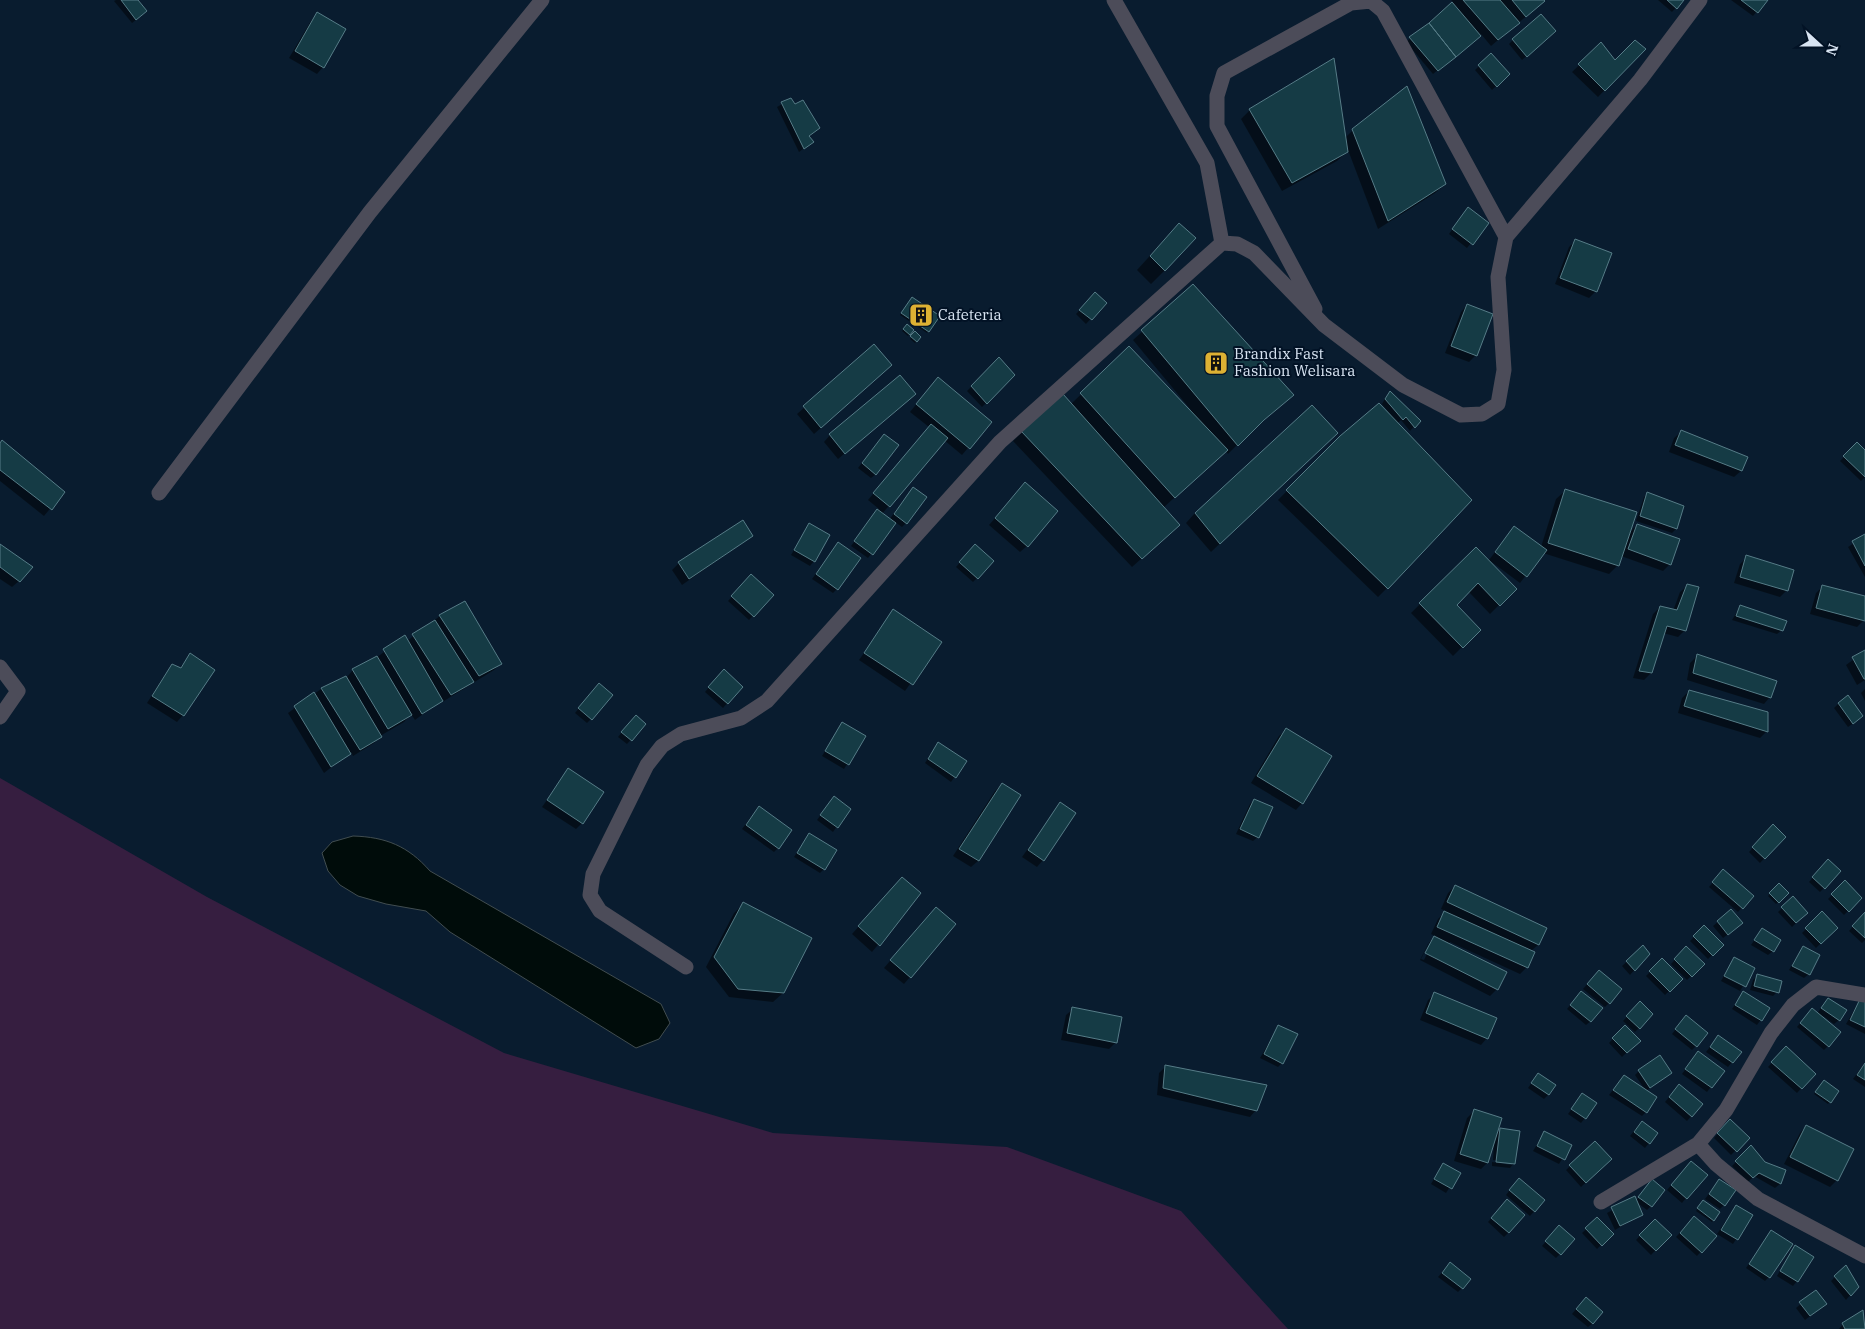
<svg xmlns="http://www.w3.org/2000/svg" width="1865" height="1329" font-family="'IBM Plex Serif',serif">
<rect width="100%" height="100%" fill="#091c2f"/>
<!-- green -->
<path fill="#361e40" d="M0,778L207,897L504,1053L773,1133L1007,1147L1181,1211L1288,1329H0Z"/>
<!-- water -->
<path fill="#000c0a" stroke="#414d50" d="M353,836C386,837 408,846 430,871L661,1004L670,1023L659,1039L636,1048L450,932L426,911L386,904L358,896L340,885L328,871L322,853L332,842Z"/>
<!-- shadow -->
<path fill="#0007" fill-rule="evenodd" d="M116,0H137L141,16L132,23L114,1Z
M1451,0H1542L1536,8L1491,46L1481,34L1433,74L1406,42L1453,2Z
M1658,0H1683L1672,12Z
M1731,0H1766L1753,16Z
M317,14L323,67L317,74L289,58L311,21Z
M1550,35L1522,60L1509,44L1513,40Z
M1601,44L1615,62L1644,49L1598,97L1572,72Z
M1491,55L1509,74L1492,90L1475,70Z
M791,99L818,128L808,137L812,142L799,152L777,107Z
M1250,110L1345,138L1353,130L1445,184L1435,193L1378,229L1348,150L1337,161L1282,191L1241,119Z
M1464,213L1487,223L1467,248L1449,234Z
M1179,224L1165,270L1151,284L1137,270Z
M1576,240L1596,291L1589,298L1555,284L1569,247Z
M1193,286L1293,395L1254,428L1228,454L1226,451L1163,508L1169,534L1132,567L1013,441L1022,432L1071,404L1129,348L1190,412L1191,410L1133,340Z
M1091,298L1105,303L1086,324L1076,314Z
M911,300L928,331L927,333L900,315Z
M1467,305L1476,355L1469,362L1445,353L1461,312Z
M907,326L912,330L908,336L902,331Z
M915,333L920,337L915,343L910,339Z
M874,346L884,372L814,434L797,414Z
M999,359L1014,375L982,407L967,391Z
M931,386L990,422L962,455L944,440L882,514L889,520L909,493L906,523L902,527L895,522L868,558L851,546L879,509L868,500L929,427L910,412Z
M1386,397L1419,421L1410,431L1401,420L1397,424L1387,588L1378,597L1278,500L1340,437L1391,415L1382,404Z
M907,401L838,459L824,442L830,435Z
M1681,432L1746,457L1741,471L1734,477L1669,452L1674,438Z
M880,440L876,474L871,478L858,468Z
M1327,442L1211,552L1186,523L1195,513Z
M1857,444L1865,452V477L1861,481L1840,461Z
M0,445L63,493L44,516L0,481Z
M1566,490L1628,534L1637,525L1670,564L1663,571L1621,556L1618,565L1609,574L1543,553L1520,583L1489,560L1514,527L1541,547L1556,499Z
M1019,491L1027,546L1020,552L989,525Z
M1648,493L1683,507L1676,529L1672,533L1636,521L1644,497Z
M809,525L814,561L810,566L791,555Z
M752,536L682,585L672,570L679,563Z
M1865,536V577L1848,547Z
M838,543L837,589L833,593L812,579Z
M0,545L19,581L12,587L0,579Z
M975,546L977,578L973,582L956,567Z
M1476,549L1515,589L1490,614L1468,591L1455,605L1479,630L1453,656L1411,613Z
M1747,557L1787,590L1780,597L1734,583L1740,564Z
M751,576L772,595L749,620L728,601Z
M1687,586L1685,630L1678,637L1663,633L1651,673L1644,680L1633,678L1653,614L1660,607L1673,611L1680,592Z
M1823,586L1865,598L1864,620L1857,627L1810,614L1816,593Z
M464,603L501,663L494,670L444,701L442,700L415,720L411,714L404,722L380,736L374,743L353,756L351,752L324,773L288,713L321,689L347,677L353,670L376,658L405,636L407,641L440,616Z
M1740,607L1782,630L1777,634L1732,620Z
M894,611L940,642L905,691L859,660Z
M1865,651V680L1857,685L1846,665Z
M190,655L183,715L177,722L147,703L166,673L173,666L179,669Z
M1697,656L1770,697L1764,704L1687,680L1690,663Z
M719,675L741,687L723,708L705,692Z
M595,689L591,719L587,723L575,713Z
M1865,689V701L1861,693Z
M1689,691L1767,731L1760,738L1678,713L1682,698Z
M1839,703L1858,720L1848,727L1834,708Z
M632,720L645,724L627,744L618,737Z
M842,724L864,737L844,769L822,756Z
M1286,730L1302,803L1296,810L1251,783L1279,736Z
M938,743L965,762L951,782L925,763Z
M569,769L582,823L576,829L542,807Z
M1002,784L1020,796L978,861L971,867L953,856L995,791Z
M1254,800L1258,837L1253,841L1236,834L1250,804Z
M830,802L849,809L833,832L817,820Z
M1060,804L1043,860L1037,867L1022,857Z
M755,812L778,848L774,852L742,829Z
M1773,826L1784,837L1760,863L1749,852Z
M809,834L824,869L820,873L794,857Z
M1824,865V888L1820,892L1809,882Z
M1723,871L1752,896L1738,912L1709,887Z
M1845,882L1861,898L1844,915L1828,899Z
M896,885L920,894L872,952L852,934Z
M1779,885L1788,893L1776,904L1768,896Z
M1455,886L1545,928L1538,945L1531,951L1527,967L1520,974L1450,942L1449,944L1497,989L1490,996L1420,960L1428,944L1435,936L1431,934L1438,919L1446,911L1441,909L1448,893ZM1429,943H1432L1424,960L1421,959Z
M1793,898L1806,913L1792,927L1778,912Z
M743,904L783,993L773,1002L729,997L706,967L734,913Z
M1731,911L1737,927L1723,938L1713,926Z
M1822,913L1836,928L1816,948L1802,933Z
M1865,913V940L1862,943L1849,931Z
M929,915L910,977L904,984L884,968Z
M1704,927L1722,945L1708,959L1690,941Z
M1762,929L1773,951L1768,955L1751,945Z
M1643,947L1648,954L1630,975L1622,966Z
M1803,947L1809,974L1804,978L1789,970Z
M1686,948L1703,964L1687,980L1671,964Z
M1734,958L1754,968L1740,991L1721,981Z
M1662,960L1681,979L1665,995L1646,976Z
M1594,976L1609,1003L1605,1007L1583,989Z
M1757,976L1777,992L1773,996L1750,990L1753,980Z
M1743,993L1769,1008L1757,1025L1732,1009Z
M1435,994L1487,1038L1481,1045L1420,1020L1428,1000Z
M1577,997L1591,1021L1586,1025L1567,1009Z
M1860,1000L1865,1003V1034L1846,1024Z
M1640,1003L1652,1014L1635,1032L1623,1021Z
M1824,1003L1839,1020L1834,1024L1823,1016L1822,1018L1828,1046L1824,1050L1797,1027L1808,1014H1817Z
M1073,1009L1116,1042L1109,1049L1061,1040L1066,1015Z
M1682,1021L1696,1046L1692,1050L1672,1034Z
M1279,1026L1282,1063L1278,1067L1260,1058Z
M1625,1026L1639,1040L1622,1057L1609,1043Z
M1718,1037L1740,1052L1728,1067L1706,1052Z
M1786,1048L1814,1074L1797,1093L1768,1067Z
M1694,1057L1723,1071L1707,1092L1682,1074Z
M1865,1063V1087L1853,1079Z
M1165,1067L1256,1110L1250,1117L1157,1095L1159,1073Z
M1639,1071L1670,1073L1646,1091L1635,1075Z
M1538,1074L1548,1095L1544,1099L1528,1088Z
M1620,1081L1646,1112L1642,1116L1609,1095Z
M1824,1082L1837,1091L1828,1104L1814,1094Z
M1675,1090L1701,1105L1687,1121L1665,1102Z
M1582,1095L1585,1118L1581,1123L1568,1114Z
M1474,1111L1497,1133L1501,1129L1514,1163L1510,1168L1492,1166V1162L1512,1165V1162L1493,1160L1494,1143L1487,1163L1481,1169L1454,1161L1467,1118Z
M1730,1121L1748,1138L1731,1155L1714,1138Z
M1638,1126L1657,1133L1645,1148L1630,1136Z
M1806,1126L1837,1180L1830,1187L1784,1164L1800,1133Z
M1544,1133L1570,1146L1559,1164L1533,1151Z
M1595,1143L1610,1159L1581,1187L1566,1170Z
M1751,1147L1764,1163L1784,1170L1780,1184L1775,1188L1754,1176L1748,1182L1732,1166Z
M1443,1164L1459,1173L1446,1193L1431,1184Z
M1687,1167L1686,1198L1682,1203L1667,1190Z
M1719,1180L1724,1205L1720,1209L1705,1199Z
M1515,1183L1544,1200L1530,1216L1506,1195Z
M1648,1185L1651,1206L1647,1210L1636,1202L1642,1214L1615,1230L1607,1213L1634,1198L1636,1201Z
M1702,1203L1713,1220L1712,1222L1696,1211Z
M1503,1205L1509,1232L1504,1237L1488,1222Z
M1736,1206L1751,1216L1733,1244L1717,1234Z
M1597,1219L1612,1234L1597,1249L1582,1233Z
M1655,1220L1670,1235L1651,1255L1636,1240Z
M1690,1222L1715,1236L1697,1256L1676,1237Z
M1555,1231L1560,1254L1556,1258L1542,1246Z
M1772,1231L1769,1277L1765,1281L1746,1268Z
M1791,1251L1797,1281L1793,1286L1777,1276Z
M1845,1267L1858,1286L1846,1300L1831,1281Z
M1446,1268L1462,1288L1458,1292L1438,1277Z
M1816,1291L1821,1308L1805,1320L1796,1308Z
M1581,1303L1593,1323L1588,1327L1572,1314Z
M1863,1312L1865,1329H1839L1843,1324Z"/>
<!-- building -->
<path fill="#153b45" stroke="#567c87" d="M121,0H138L147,11L136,20Z
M1463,0H1500L1520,23L1498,40Z
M1512,0H1544L1545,1L1526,17Z
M1667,0H1684L1677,9Z
M1741,0H1768L1758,13Z
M1452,2L1481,36L1456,57L1429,23Z
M317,12L346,29L324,68L295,51Z
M1541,14L1556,31L1527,57L1512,39Z
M1429,23L1456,57L1438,71L1409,37Z
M1635,40L1646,49L1605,91L1578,64L1601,42L1615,60Z
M1491,53L1510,74L1497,87L1478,65Z
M1334,58L1348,152L1292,183L1249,109Z
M1407,86L1446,184L1388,221L1352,129Z
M791,98L795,104L803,100L820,128L809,136L814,142L804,149L781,102Z
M1468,207L1489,223L1473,245L1452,229Z
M1179,223L1196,238L1165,271L1150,256Z
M1575,239L1612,253L1597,292L1560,278Z
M1193,284L1294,395L1264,420L1238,446L1141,330Z
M1095,292L1107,303L1092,320L1079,310Z
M912,297L940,316L929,332L901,313Z
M1467,304L1493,314L1477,356L1451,346Z
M907,324L914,330L910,335L903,329Z
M915,331L921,337L917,342L910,336Z
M874,344L892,365L821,428L803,406Z
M1129,346L1228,450L1175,498L1080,393Z
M999,357L1015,375L987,404L971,386Z
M900,375L916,394L845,454L829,434Z
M938,377L992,422L970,449L916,404Z
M1390,391L1421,421L1415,428L1406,417L1403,420L1385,399Z
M1063,394L1180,525L1142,559L1021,431Z
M1379,403L1472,500L1388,589L1286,490L1340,436Z
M1312,405L1338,433L1220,544L1195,513Z
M931,424L948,438L890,507L873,493Z
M1681,430L1748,457L1742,471L1675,445Z
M884,434L899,445L876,475L862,463Z
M2,440L65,492L52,510L0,470V443Z
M1857,442L1865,450V477L1843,456Z
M1025,482L1058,511L1028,547L995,518Z
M913,487L927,497L907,524L894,514Z
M1565,489L1637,512L1619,566L1548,543Z
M1647,492L1684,506L1677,529L1640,516Z
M877,509L896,523L873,555L854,541Z
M743,520L753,536L689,579L678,562Z
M809,523L830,535L815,562L794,550Z
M1637,524L1680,539L1671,565L1628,549Z
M1514,526L1547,550L1527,577L1495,552Z
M1865,534V566L1852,541Z
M838,542L861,558L838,590L816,574Z
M0,544L33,567L20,582L0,567Z
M975,544L994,561L978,579L959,562Z
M1476,547L1517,589L1500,606L1478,583L1457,605L1481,630L1463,648L1419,603Z
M1746,555L1794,570L1788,591L1740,577Z
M751,574L774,595L754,617L731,596Z
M1687,584L1699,587L1686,631L1667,626L1652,673L1639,671L1660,606L1677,610Z
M1822,585L1865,596V621L1816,608Z
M465,601L502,664L479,676L439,615Z
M1740,605L1787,621L1783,631L1736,616Z
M893,609L942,642L913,685L864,653Z
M435,620L474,682L451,695L412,634Z
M405,635L443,701L422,714L383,649Z
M1865,650V679H1864L1852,657Z
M190,653L215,670L184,716L152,696L172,664L181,668Z
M1697,654L1777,681L1771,698L1693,673Z
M377,656L412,715L388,729L352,669Z
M724,669L743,687L728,704L708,687Z
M346,676L382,737L360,750L321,688Z
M599,683L613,695L592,720L578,708Z
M1689,690L1768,712V732L1684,706Z
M314,692L351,754L331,767L294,706Z
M1848,695L1863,716L1853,724L1838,703Z
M636,715L646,724L632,741L621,732Z
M842,722L866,736L849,765L825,751Z
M1286,728L1332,756L1303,804L1257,776Z
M938,742L967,761L956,778L928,759Z
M568,768L604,792L583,824L547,800Z
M1002,783L1021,795L979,861L959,849Z
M834,796L851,809L838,828L820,815Z
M1254,799L1273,807L1259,838L1240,829Z
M1060,802L1076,813L1044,861L1028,850Z
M759,806L792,830L779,849L746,825Z
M1773,824L1786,837L1765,859L1752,847Z
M809,833L837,850L825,870L797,853Z
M1828,859L1841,871L1825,889L1812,877Z
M1723,869L1754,896L1743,909L1712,882Z
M902,877L921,893L880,946L858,926Z
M1845,880L1862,898L1849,912L1831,894Z
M1779,883L1789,893L1779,903L1769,893Z
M1455,885L1547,928L1539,945L1447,902Z
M1793,896L1808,913L1796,923L1781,907Z
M743,902L812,938L784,993L738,989L714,957Z
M936,907L956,924L911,978L890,960Z
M1731,909L1743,923L1728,935L1717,921Z
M1444,911L1535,952L1528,968L1437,927Z
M1822,911L1838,928L1821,944L1805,928Z
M1865,912V938L1852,926Z
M1704,925L1724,945L1713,956L1693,936Z
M1762,928L1781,940L1774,952L1754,940Z
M1434,936L1507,972L1498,990L1425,953Z
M1643,945L1650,954L1635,971L1626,961Z
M1686,946L1705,964L1692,977L1674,959Z
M1803,946L1820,955L1810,975L1792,966Z
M1734,957L1755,968L1746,987L1724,976Z
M1662,958L1683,979L1670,992L1649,971Z
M1599,970L1622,989L1610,1004L1587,984Z
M1757,974L1782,981L1779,993L1754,986Z
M1581,991L1603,1008L1591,1022L1570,1005Z
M1743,991L1770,1008L1762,1021L1735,1005Z
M1434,992L1497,1018L1488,1039L1426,1013Z
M1828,998L1847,1010L1840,1021L1821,1008Z
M1860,999L1865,1001V1027L1850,1020Z
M1640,1001L1653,1014L1640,1029L1626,1016Z
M1072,1007L1122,1017L1117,1043L1067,1033Z
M1812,1008L1841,1032L1829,1047L1800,1023Z
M1686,1015L1708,1033L1697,1047L1675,1029Z
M1278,1025L1298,1034L1283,1064L1264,1054Z
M1625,1025L1641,1041L1627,1053L1612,1038Z
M1718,1035L1742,1052L1733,1063L1710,1047Z
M1786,1046L1816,1074L1802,1089L1771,1062Z
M1698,1051L1725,1071L1712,1088L1685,1069Z
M1660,1055L1672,1073L1650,1088L1638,1070Z
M1865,1063V1080L1857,1075Z
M1165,1065L1267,1085L1257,1111L1163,1088Z
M1538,1073L1556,1085L1549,1095L1531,1083Z
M1624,1075L1657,1097L1647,1113L1613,1090Z
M1824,1080L1839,1091L1831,1103L1815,1092Z
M1679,1084L1703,1104L1692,1117L1669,1097Z
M1582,1093L1597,1103L1586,1119L1571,1109Z
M1474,1109L1502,1118L1488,1163L1460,1154Z
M1730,1119L1750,1138L1737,1152L1717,1133Z
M1642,1121L1658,1133L1650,1144L1634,1132Z
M1806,1125L1854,1149L1838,1181L1790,1157Z
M1500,1128L1520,1131L1515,1164L1496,1162Z
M1544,1131L1572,1145L1565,1160L1537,1146Z
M1595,1141L1612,1159L1586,1183L1569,1165Z
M1751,1145L1765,1162L1786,1170L1781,1184L1759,1173L1753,1178L1735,1161Z
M1691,1161L1708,1175L1687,1199L1671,1185Z
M1443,1163L1461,1173L1452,1189L1434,1179Z
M1519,1178L1545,1200L1535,1212L1509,1190Z
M1652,1179L1665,1190L1652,1207L1638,1197Z
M1719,1179L1736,1190L1725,1206L1709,1194Z
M1635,1196L1643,1215L1620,1226L1611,1207Z
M1507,1199L1525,1215L1509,1233L1491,1218Z
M1703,1200L1720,1212L1714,1221L1697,1208Z
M1736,1205L1753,1215L1738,1240L1721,1230Z
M1694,1216L1717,1236L1702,1253L1680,1233Z
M1597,1217L1614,1234L1602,1246L1585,1228Z
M1655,1219L1672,1235L1656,1251L1639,1235Z
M1559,1225L1575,1239L1561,1255L1545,1241Z
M1771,1230L1793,1244L1770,1278L1749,1264Z
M1795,1245L1814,1257L1798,1282L1780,1271Z
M1450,1262L1471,1279L1463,1289L1442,1273Z
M1846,1265L1859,1287L1851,1296L1834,1276Z
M1816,1290L1827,1304L1810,1316L1799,1302Z
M1586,1297L1603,1312L1593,1324L1576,1309Z
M1863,1310L1865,1329H1845L1842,1323Z"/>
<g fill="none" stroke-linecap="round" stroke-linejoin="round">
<!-- minor -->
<path stroke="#4c4c59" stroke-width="15" d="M1114,0L1207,163L1222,243
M1315,309L1217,126V96L1224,73L1351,3L1371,1L1383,11L1506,237
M159,493L370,212L542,0
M0,667L18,691L0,717
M686,967L600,911L590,895L593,874L647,765L662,746L681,734L741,718L767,701L1000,442L1222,243L1237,244L1254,253L1324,325L1403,385L1461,415L1482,414L1498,404L1504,370L1498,277L1506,237L1640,80L1700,0
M1698,1144L1716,1164L1758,1199L1865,1256
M1601,1202L1698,1144L1726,1110L1771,1033L1793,1005L1816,987L1865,995"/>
</g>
<!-- icons -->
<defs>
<g id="building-square" transform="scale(1.25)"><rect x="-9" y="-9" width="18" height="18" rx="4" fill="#ddb133" stroke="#021225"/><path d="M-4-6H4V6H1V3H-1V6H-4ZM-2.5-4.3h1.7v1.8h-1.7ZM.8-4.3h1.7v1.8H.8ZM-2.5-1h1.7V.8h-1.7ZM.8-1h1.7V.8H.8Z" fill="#111"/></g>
</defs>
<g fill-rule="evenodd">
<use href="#building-square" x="921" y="315"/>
<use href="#building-square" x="1216" y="363"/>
</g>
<g text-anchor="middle" stroke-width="4" stroke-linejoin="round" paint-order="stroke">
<!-- poi labels -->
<g font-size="15" fill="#d8e4f2" stroke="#021225" text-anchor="start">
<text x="938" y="320">Cafeteria</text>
<text x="1234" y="359">Brandix Fast<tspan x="1234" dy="17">Fashion Welisara</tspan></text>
</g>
</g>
<!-- north arrow -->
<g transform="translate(1820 45) rotate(111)" stroke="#021225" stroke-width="4" paint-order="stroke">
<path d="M0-4L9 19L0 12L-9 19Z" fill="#d8e4f2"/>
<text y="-8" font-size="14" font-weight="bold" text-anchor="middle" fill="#d8e4f2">N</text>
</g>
</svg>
